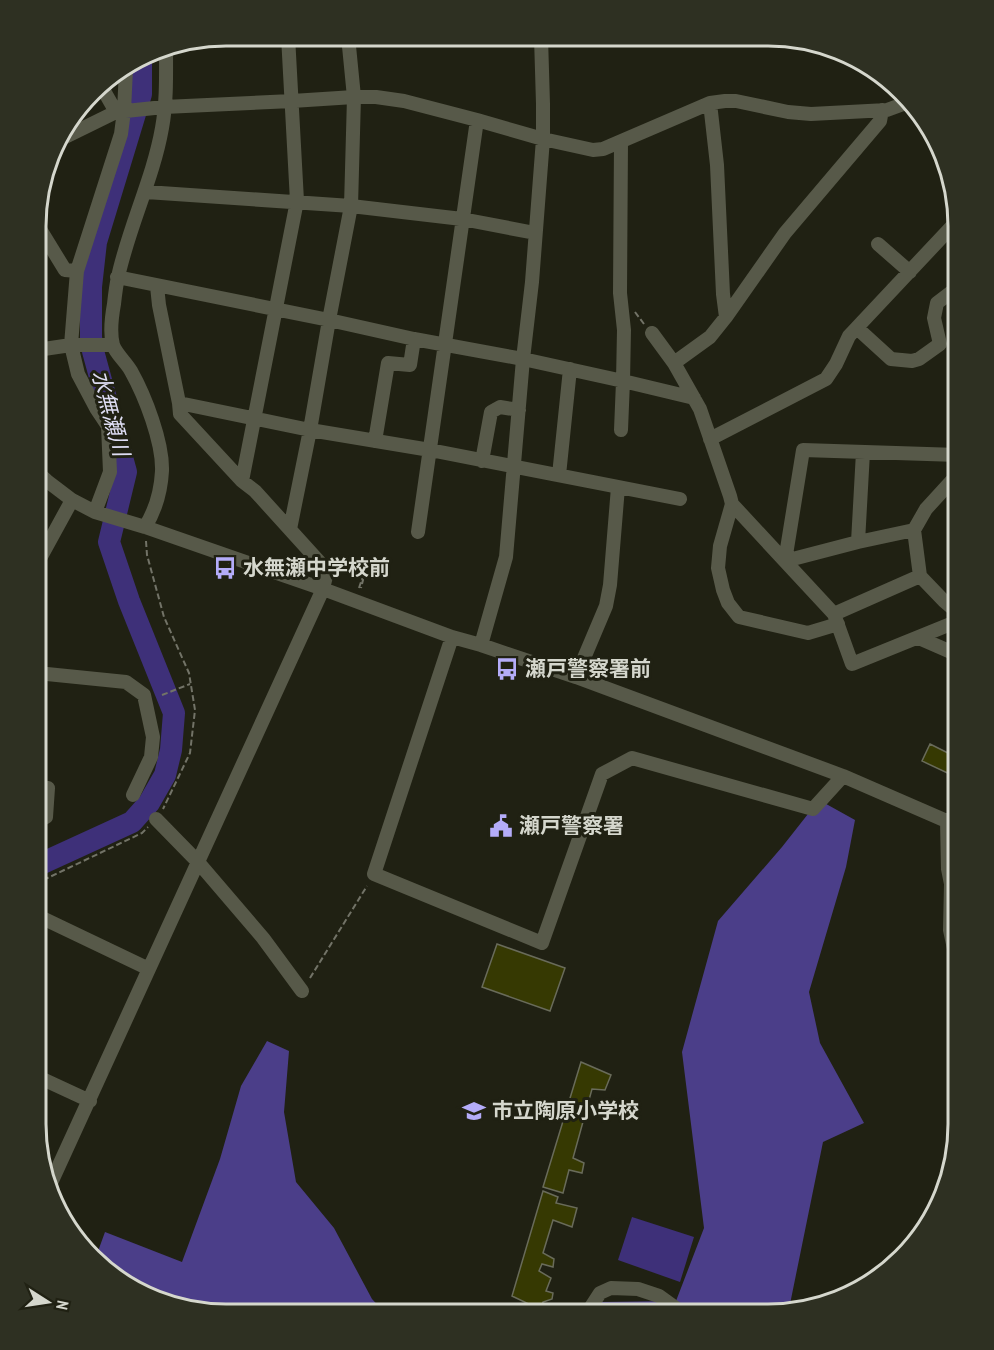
<svg xmlns="http://www.w3.org/2000/svg" width="994" height="1350" font-family="'PT Sans Narrow','Noto Sans JP',sans-serif">
<rect width="100%" height="100%" fill="#202113"/>
<!-- forest -->
<path fill="#4b3e89" d="M819,800L855,820L846,867L809,992L820,1043L864,1123L823,1142L789,1309L768,1314H596L600,1302L676,1301L704,1228L682,1052L718,921L782,847Z
M267,1041L289,1051L284,1112L296,1182L334,1228L372,1299L385,1313L202,1312L120,1282L97,1254L105,1232L182,1262L220,1159L241,1086Z"/>
<!-- water -->
<path fill="#3e3079" d="M632,1217L694,1237L680,1282L618,1260Z"/>
<g fill="none" stroke-linecap="round" stroke-linejoin="round">
<!-- river -->
<path stroke="#3e3079" stroke-width="22" d="M36,866L132,822L149,803L165,775L171,750L174,713L129,601L109,542L126,472L93,351L91,337V287L96,242L141,94V60"/>
</g>
<!-- building -->
<path fill="#363902" stroke="#696b5a" stroke-width="1.5" d="M930,744L958,758V774L956,777L922,761Z
M497,944L565,968L550,1011L482,987Z
M581,1062L611,1075L605,1090L592,1089L573,1158L584,1163L582,1173L569,1170L563,1193L543,1187Z
M543,1191L558,1197L556,1203L577,1208L572,1227L553,1220L543,1253L554,1259L553,1267L542,1264L539,1271L551,1278L546,1291L553,1293L552,1299L543,1302L540,1313H525L529,1304L512,1296Z"/>
<g fill="none" stroke-linecap="round" stroke-linejoin="round">
<!-- path -->
<path stroke="#727367" stroke-width="2" stroke-dasharray="6 3" stroke-linecap="butt" d="M635,312L644,324
M146,541L147,555L164,617L189,673L195,710L190,753L163,809
M359,588L362,579L363,580L361,588
M162,695L190,684
M36,885L37,883L142,833L148,827
M310,978L367,886"/>
<!-- minor -->
<path stroke="#575949" stroke-width="14" d="M348,36L354,97L351,206L462,219L535,233
M785,38L796,39
M100,84L116,112
M710,103L717,165L723,294L726,317
M882,110L880,121L785,233L726,317L710,337L674,363L700,409L730,496L732,504L834,614L852,664L958,621
M59,140L116,112L164,107L292,101L354,97H376L404,101L477,120L543,139L593,150L603,149L710,103L725,101H736L788,112L811,114L887,110L906,103
M146,192L351,206L329,320L310,430L430,450L680,499
M38,226L65,270L77,271
M878,244L910,272
M117,277L329,320L414,339L523,359L623,381L624,330L620,293L621,142
M157,286L159,305L179,403L310,430L290,529
M857,328L891,359L912,361L919,359L940,344L934,318L937,303L958,287
M652,333L674,363
M37,350L71,345H113
M179,403L180,414L242,481
M621,430L623,381L694,398
M710,439L826,379L836,364L849,336L957,221
M375,441L388,363L410,365L414,339
M482,461L491,412L500,407L519,410
M37,472L47,481L72,500L95,512L145,527L323,589L452,637L481,645L576,677L843,776L958,826
M559,475L570,369
M732,504L720,546L718,568L723,590L728,603L739,617L808,633L838,624
M95,512L110,472L108,426L96,408L78,374L71,345L77,271L121,134L124,111L126,69
M145,527C155,511 161,490 162,471C163,442 145,396 131,371C126,362 116,354 113,345C110,334 112,315 114,304C115,295 116,286 118,277C129,226 153,179 162,128C167,101 166,73 166,46
M418,532L477,120
M858,542L863,452
M785,561L803,450L958,455
M785,561L858,542L914,530
M37,564L72,500
M958,613L944,601L920,576L914,530L926,509L958,474
M834,614L920,576
M452,637L374,874L542,943L602,774L632,758L813,809L843,776
M919,638L958,655
M481,645L506,557L523,359L532,282L543,139V104L541,37
M37,673L126,682L144,695L153,737L151,757L133,795
M576,677L606,606L610,585L618,487
M156,819L198,862L263,938L302,991
M947,820L948,869L951,884L950,930L958,967
M37,822L46,817L48,788L37,787
M36,915L149,969
M36,1076L90,1101
M50,1185L323,589L326,576L323,566L255,491L242,481L297,201L288,36
M587,1313L600,1293L611,1288L638,1289L659,1296L684,1314"/>
</g>
<!-- icons -->
<defs>
<g id="bus-bare" transform="scale(1.8)"><path d="M-5-6H5V4H4V6H2V4H-2V6H-4V4H-5ZM-3.5-4V0h7V-4ZM-3.5 1.2v1.5H-2V1.2ZM2 1.2v1.5H3.5V1.2Z" fill="#b4acf9" stroke="#202113" stroke-width="2.5" paint-order="stroke"/></g>
<g id="civic-bare" transform="scale(1.8)"><path d="M-.6-6.5H3V-4.5H.6V-3L4-1V1h2V6H-6V1h2V-1L-.6-3ZM-1.2 2.5V6h2.4V2.5Z" fill="#b4acf9" stroke="#202113" stroke-width="2.5" paint-order="stroke"/></g>
<g id="school-bare" transform="scale(1.8)"><path d="M0-5L7-2L0 1L-7-2ZM-4 1L0 2.5L4 1V4Q0 6-4 4Z" fill="#b4acf9" stroke="#202113" stroke-width="2.5" paint-order="stroke"/></g>
</defs>
<g fill-rule="evenodd">
<use href="#bus-bare" x="225" y="568"/>
<use href="#bus-bare" x="507" y="669"/>
<use href="#civic-bare" x="501" y="826"/>
<use href="#school-bare" x="474" y="1111"/>
</g>
<g text-anchor="middle" stroke-width="6" stroke-linejoin="round" paint-order="stroke">
<!-- poi labels -->
<g font-size="21" font-weight="bold" fill="#d5d7cd" stroke="#202113" text-anchor="start">
<text x="243" y="575">水無瀬中学校前</text>
<text x="525" y="676">瀬戸警察署前</text>
<text x="519" y="833">瀬戸警察署</text>
<text x="492" y="1118">市立陶原小学校</text>
</g>
<!-- water labels -->
<g font-size="22" font-style="italic" fill="#deddf3" stroke="#202113">
<text transform="translate(111 413) rotate(75)" y="8">水無瀬川</text>
</g>
</g>
<!-- crop -->
<path d="M0 0H994V1350H0ZM226 46H768A180 180 0 0 1 948 226V1124A180 180 0 0 1 768 1304H226A180 180 0 0 1 46 1124V226A180 180 0 0 1 226 46Z" fill="#2e3022" fill-rule="evenodd"/>
<path fill="none" stroke="#d5d7cd" stroke-width="3" d="M226 46H768A180 180 0 0 1 948 226V1124A180 180 0 0 1 768 1304H226A180 180 0 0 1 46 1124V226A180 180 0 0 1 226 46Z"/>
<!-- north arrow -->
<g transform="translate(48 1302) rotate(102)" stroke="#202113" stroke-width="4.5" paint-order="stroke">
<path d="M0-4.5L10 22L0 15L-10 22Z" fill="#d5d7cd"/>
<text y="-9" font-size="16" font-weight="bold" text-anchor="middle" fill="#d5d7cd">N</text>
</g>
</svg>
